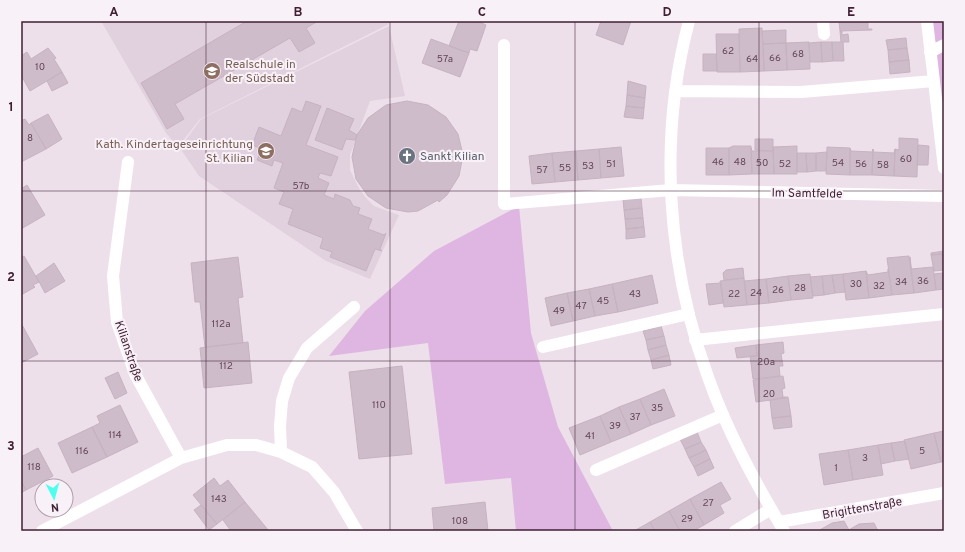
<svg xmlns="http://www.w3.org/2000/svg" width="965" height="552" font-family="Overpass,sans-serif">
<rect width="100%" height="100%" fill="#ede0ea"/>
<!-- built -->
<path fill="#e1d1de" d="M101,21H387L389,24L200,119L178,147L166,133Z
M389,26L405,96L370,101L350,155V170L360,190L366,198L374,206L399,215L370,279L326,261L199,176L180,148L201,119Z"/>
<!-- green -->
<path fill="#deb6e1" d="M931,21H944V100H941Z
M519,206L531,333L558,427L613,531H516L511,478L445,484L428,343L329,356L365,311L434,251Z"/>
<!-- building -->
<path fill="#cebcca" stroke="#c7b2c2" d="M247,21H318L306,28L315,43L299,52L290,38L175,104L184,119L167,129L141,83Z
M459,21H477L486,25L477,51L470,49L469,53L449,46Z
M601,21H631L623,45L596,35Z
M839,21H868V29H872V30L840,31Z
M762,28L764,71L740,72L739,29Z
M786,30V43L763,44L762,31Z
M840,31H842V35L848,34L849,42H843L844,61H833L832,42H841Z
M716,34H739L740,72H717Z
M906,38L907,48L888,50L886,40Z
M431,39L469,53L460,77L422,63Z
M809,42L810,69L787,70L786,43Z
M821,42H832L833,61L822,62Z
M821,42L822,62H810L809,43Z
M786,43L787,70L764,71L763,44Z
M48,48L56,58L54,59L62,72L30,91L21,75V56L27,52L31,59Z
M907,48L909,60L889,62L888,50Z
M703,54H716L717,71H703Z
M909,60L910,72L890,74L889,62Z
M62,72L68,83L52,91L47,81Z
M628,81L646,86L645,98L627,95Z
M627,95L645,98L644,108L626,106Z
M306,101L321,106L306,145L338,157L331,176L320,173L318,178L329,183L324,195L334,199L335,194L350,200L353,206L360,208L358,214L372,219L368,229L384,235L386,233L380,249L382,251L375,249L366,271L330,257L332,252L320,248L323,238L288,224L293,209L279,204L284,192L274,188L283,163L274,160L272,166L257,160L262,149L252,145L259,127L281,136L292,108L302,112Z
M407,101L428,105L446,117L458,134L463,155L459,176L447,195L439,202L438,200L418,211L408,212L386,208L368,196L356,179L352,157L357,135L368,118L386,105Z
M626,106L644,108L643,119L624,117Z
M327,108L354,119L349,130L357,135L355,140L346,139L342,150L315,140Z
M48,114L62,139L46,149L31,123Z
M25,119L29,125L31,123L46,149L21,162V121Z
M899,138L918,139L917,177L894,176L895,149L899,150Z
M755,139H773V151L755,150Z
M918,145L929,146L928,165H917Z
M733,146H751L752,174L729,175V148Z
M797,146V174H774L773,147Z
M621,147L624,176L601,178L599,149Z
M773,147L774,174H752L751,148L752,151H773Z
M827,147L850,148V175L826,174Z
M706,148H729V175H706Z
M850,148L851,151L872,152L873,149L872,175H850Z
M599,149L601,178L578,180L576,151Z
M873,149V152L894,153L895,149L894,176L872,175Z
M576,151L578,180L555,182L552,153Z
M827,152L826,171H816V153Z
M552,153L555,182L532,184L529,156Z
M797,153H806L807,172H797Z
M806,153H816V171L807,172Z
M27,185L45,215L21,229V189Z
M641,198L642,208L624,210L623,199Z
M642,208L643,218L625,219L624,210Z
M643,218L644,227L626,229L625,219Z
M644,227L645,237L626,239V229Z
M944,251V270L942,254L931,255V253Z
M942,254L944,270L934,271L931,255Z
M24,256L39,282L33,285L35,287L21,295V258Z
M909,256L914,293L892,295L887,258Z
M238,257L243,297L238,298L243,343L205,347L200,302H195L191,263Z
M910,257L911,269L933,267L936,290L914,293Z
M54,263L65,281L45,293L36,276Z
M743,268L744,278L724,280L723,273L726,270Z
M888,269L892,295L869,298L866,271L868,275L888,272Z
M866,271L869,298L846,300L843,274Z
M943,273L944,289L936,290L934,274Z
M810,274L813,298L791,300L788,276Z
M843,274L845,292L835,293L832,275Z
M652,275L658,303L618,312L612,284Z
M832,275L835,293L824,295L822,276Z
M788,276L791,300L769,303L766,279Z
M822,276L824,295L813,296L810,277Z
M744,278L747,305L724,307L720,281Z
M766,279L769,303L747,305L744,281Z
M721,283L723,303L709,305L706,284Z
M612,284L618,312L595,316L589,289Z
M589,289L595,316L573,321L567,293Z
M567,293L573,321L551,326L545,298Z
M21,323L38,354L21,363Z
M661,326L664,336L646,340L643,331Z
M664,336L666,345L648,350L646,340Z
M248,342L252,383L204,388L200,348Z
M783,342L784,353L781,354L783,366H779L780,376L753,379L750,356H757L756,345Z
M666,345L669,355L651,360L648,350Z
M756,345L757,356L737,358L735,348Z
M669,355L671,365L653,369L651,360Z
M402,366L412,454L359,459L349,372Z
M118,372L127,393L115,399L105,378Z
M783,376L785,388L782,389L783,397L786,398L756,402L753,380Z
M664,389L675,416L651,425L640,399Z
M785,397H788L791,416L772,418L770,400Z
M640,399L651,425L631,434L619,407Z
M120,405L138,442L107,457L92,427L100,423L97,416Z
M619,407L631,434L611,442L600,416Z
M600,416L611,442L580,455L569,428Z
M791,416L792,427L774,429L772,418Z
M92,427L107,457L72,473L58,443Z
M944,431V462H941L934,433Z
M697,432L701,442L685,449L680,439Z
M934,433L941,462L911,469L904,440Z
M905,441L909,459L895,461L891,443Z
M701,442L706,450L689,458L685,449Z
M891,443L895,461L881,464L878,445Z
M878,445L883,475L853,480L848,450Z
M38,448L53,476L26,490L21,481V457Z
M706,450L710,459L694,467L689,458Z
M848,450L853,480L824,485L819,454Z
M710,459L714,468L698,476L694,467Z
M214,478L220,486L228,480L245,502L217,524L193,495Z
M21,481L26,490L21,493Z
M721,482L731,499L720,505L724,513L704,525L690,499Z
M690,499L704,525L693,531H680L669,511Z
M245,502L269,531H231L223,520Z
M485,502L488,531H434L432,508Z
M201,505L217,524L209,530L194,510Z
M669,511L680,531H655L650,522Z
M844,521L849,530L847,531H818L832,523Z
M650,522L655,531H634Z
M874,523L878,531H847L859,524Z"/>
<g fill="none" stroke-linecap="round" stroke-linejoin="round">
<!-- lane -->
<path stroke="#fff" stroke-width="12" d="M504,45V204L671,190
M543,347L689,314
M596,470L723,415
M735,531L771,509"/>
<!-- street -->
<path stroke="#fff" stroke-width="12" d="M689,21C658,138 667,264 708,377C727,431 755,482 784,531
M823,21L824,34
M927,21L944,168
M930,52L944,45
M676,91L801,92L934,81
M128,162L113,276L117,322L135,374L181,458
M671,190L944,196
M695,340L944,314
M281,452L280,426L282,401L289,378L307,348L354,307
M779,522L944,493
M42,531L181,458L227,445H256L281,452L312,467L334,492L357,531"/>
</g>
<!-- grid -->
<path fill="none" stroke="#401f33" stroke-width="1" stroke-opacity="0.55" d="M206,21V531M390,21V531M575,21V531M759,21V531M21,191H944M21,361H944"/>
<!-- icons -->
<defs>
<g id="school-disc" transform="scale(0.9)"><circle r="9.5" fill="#8d6e63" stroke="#f9f1f8"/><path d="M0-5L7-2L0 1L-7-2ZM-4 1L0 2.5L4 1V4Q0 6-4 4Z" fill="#fff"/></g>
<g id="church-disc" transform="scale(0.9)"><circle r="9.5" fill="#6b7280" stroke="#f9f1f8"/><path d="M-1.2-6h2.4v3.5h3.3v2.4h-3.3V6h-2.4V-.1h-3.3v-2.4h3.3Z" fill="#fff"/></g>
</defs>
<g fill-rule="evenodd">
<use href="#school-disc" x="212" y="71"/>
<use href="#school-disc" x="266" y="151"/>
<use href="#church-disc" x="407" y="156"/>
</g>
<g text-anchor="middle" stroke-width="4" stroke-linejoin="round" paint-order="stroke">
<!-- number labels -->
<g font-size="10" fill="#644659">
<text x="728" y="54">62</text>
<text x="798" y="57">68</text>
<text x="775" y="61">66</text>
<text x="445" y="62">57a</text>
<text x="752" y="62">64</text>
<text x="40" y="70">10</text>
<text x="30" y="141">8</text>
<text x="906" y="162">60</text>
<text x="718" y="165">46</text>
<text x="740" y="165">48</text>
<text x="762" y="166">50</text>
<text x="838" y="166">54</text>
<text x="611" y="167">51</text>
<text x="785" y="167">52</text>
<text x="861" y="167">56</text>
<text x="883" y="168">58</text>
<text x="588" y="169">53</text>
<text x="565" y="171">55</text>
<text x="542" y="173">57</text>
<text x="301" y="189">57b</text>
<text x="923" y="284">36</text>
<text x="901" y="285">34</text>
<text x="856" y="287">30</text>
<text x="879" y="289">32</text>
<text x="800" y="291">28</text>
<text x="778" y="293">26</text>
<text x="756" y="296">24</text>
<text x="635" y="297">43</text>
<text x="734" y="297">22</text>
<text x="603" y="304">45</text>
<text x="581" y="309">47</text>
<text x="559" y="314">49</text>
<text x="221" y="327">112a</text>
<text x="766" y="365">20a</text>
<text x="226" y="369">112</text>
<text x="769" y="397">20</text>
<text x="379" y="408">110</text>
<text x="657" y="411">35</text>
<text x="635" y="420">37</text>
<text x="615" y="429">39</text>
<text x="115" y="438">114</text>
<text x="590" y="439">41</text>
<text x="82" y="454">116</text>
<text x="922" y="454">5</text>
<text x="865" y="461">3</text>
<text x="34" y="470">118</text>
<text x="836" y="471">1</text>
<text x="219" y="502">143</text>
<text x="708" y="506">27</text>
<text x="687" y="522">29</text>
<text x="460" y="524">108</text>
</g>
<!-- education labels -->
<g font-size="12" fill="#785e54" stroke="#f9f1f8" text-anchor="start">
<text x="225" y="68">Realschule in<tspan x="225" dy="14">der Südstadt</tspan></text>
<text x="253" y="148" text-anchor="end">Kath. Kindertageseinrichtung<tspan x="253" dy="14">St. Kilian</tspan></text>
</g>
<!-- worship labels -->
<g font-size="12" fill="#5b616d" stroke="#f9f1f8" text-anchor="start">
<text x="420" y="160">Sankt Kilian</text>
</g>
<!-- street labels -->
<g font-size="12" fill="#401f33" stroke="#f9f1f8">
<text transform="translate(807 193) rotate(1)" y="4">Im Samtfelde</text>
<text transform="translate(129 351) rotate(71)" y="4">Kilianstraße</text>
<text transform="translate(862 508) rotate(-10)" y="4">Brigittenstraße</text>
</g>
</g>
<!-- border -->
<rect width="965" height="552" fill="none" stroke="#f9f1f8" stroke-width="44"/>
<!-- north arrow -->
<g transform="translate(54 498) rotate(174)"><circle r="19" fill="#f9f1f8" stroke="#af9da9"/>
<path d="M0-3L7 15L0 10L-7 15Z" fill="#4cffee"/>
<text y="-6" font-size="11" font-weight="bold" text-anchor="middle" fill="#401f33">N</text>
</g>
<rect x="22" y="22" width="921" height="508" fill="none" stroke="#401f33" stroke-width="1.5"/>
<g font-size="13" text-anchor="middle" font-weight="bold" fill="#401f33">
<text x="114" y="16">A</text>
<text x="298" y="16">B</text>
<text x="482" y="16">C</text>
<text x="667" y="16">D</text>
<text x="851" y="16">E</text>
<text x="11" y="111">1</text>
<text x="11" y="281">2</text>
<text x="11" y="450">3</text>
</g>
</svg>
